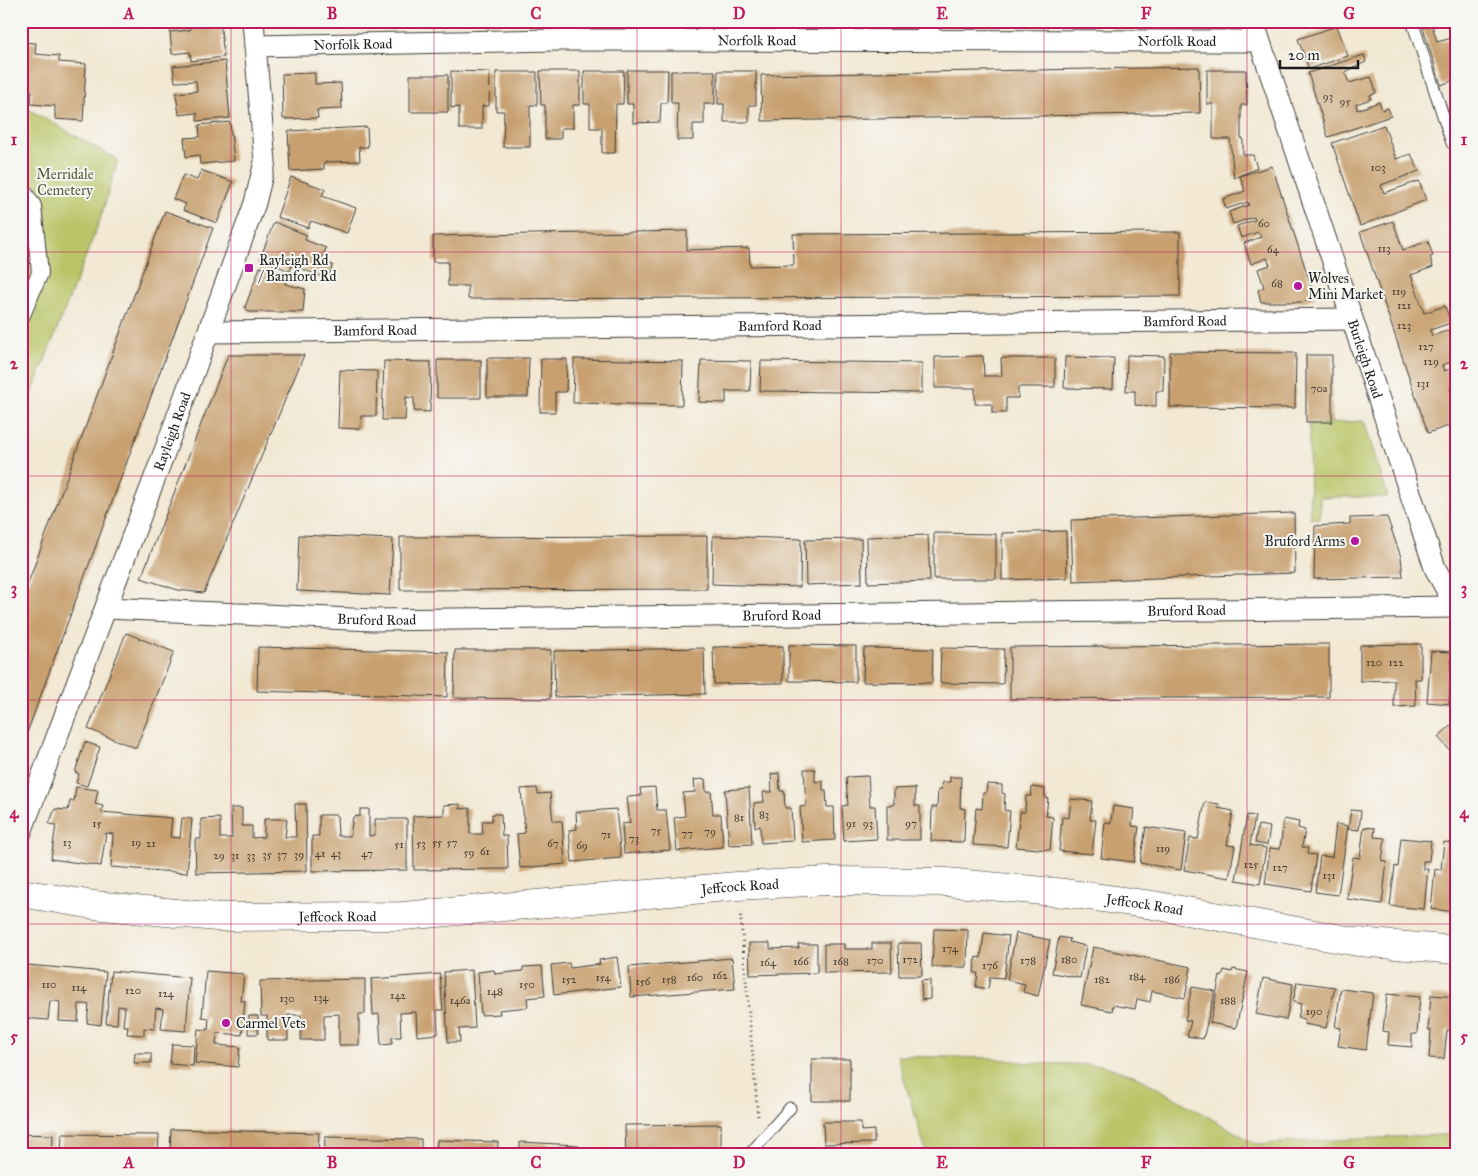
<svg xmlns="http://www.w3.org/2000/svg" width="1478" height="1176" font-family="'IM FELL Great Primer',serif">
<rect width="100%" height="100%" fill="#f6f6f2"/>
<filter id="ink" filterUnits="userSpaceOnUse"><feTurbulence type="fractalNoise" baseFrequency=".02" numOctaves="2"/><feDisplacementMap in="SourceGraphic" scale="10" xChannelSelector="R" yChannelSelector="G"/><feConvolveMatrix kernelMatrix="1 2 1 2 8 2 1 2 1" color-interpolation-filters="sRGB"/></filter>
<filter id="wash" filterUnits="userSpaceOnUse"><feTurbulence type="fractalNoise" baseFrequency=".0096" numOctaves="4" result="noise"/><feDisplacementMap in="SourceGraphic" scale="20" xChannelSelector="R" yChannelSelector="G"/><feGaussianBlur stdDeviation="1.12" result="paint"/><feColorMatrix in="noise" values="0 0 0 0 0 0 0 0 0 0 0 0 0 0 0 0 0 1.4 0 .05"/><feComposite in="paint" operator="in"/></filter>
<g filter="url(#wash)">
<rect width="100%" height="100%" fill="#f2e8d3"/>
<!-- green -->
<path fill="#b9c567" stroke="#6a7042" d="M21,105L118,160L100,220L21,421Z
M1364,421L1388,497H1320V518H1310L1309,424Z
M897,1056L991,1058L1030,1063L1101,1065L1136,1076L1256,1144L1457,1134V1155H927Z"/>
<g id="blocks">
<!-- building -->
<path fill="#c8a070" d="M190,21H220L224,57L191,61L190,52L172,54L170,32L190,30Z
M1432,25L1437,42L1452,38L1457,53V79L1441,85L1423,28Z
M1337,26L1348,56L1309,69L1298,39Z
M21,42L36,43L35,54L59,56V62L86,64L83,121L55,119V106L31,104L32,91L21,90Z
M1364,55L1366,62L1345,72L1349,83L1371,77L1374,85L1376,93L1370,95L1371,99L1356,104L1357,110L1379,102L1382,110L1388,108L1391,116L1328,137L1308,73Z
M225,61L230,118L197,121V113L179,115L176,93L197,91L196,81L175,82L173,66Z
M1199,67L1200,113L762,121L761,75Z
M627,70H668L667,103H661L660,122L633,123V104H627Z
M1207,70H1246L1247,105H1241V138H1243V155H1253L1257,168L1234,178L1230,139H1213V104H1207Z
M451,71L490,72L489,106H482V129H459V107L451,108Z
M540,71H580V105H573V128H561V139H545V105H541Z
M584,71H624L623,104H616L615,153H602V128H590V104H584Z
M671,71H715V104H704V124H693V140H677L678,103H671Z
M718,71H756V105H749V122H724V104H718Z
M496,72H537V105H530V147H503L504,111H496Z
M315,73V84L341,83L342,109L317,110L318,118L283,119L282,74Z
M410,75H448V112H410Z
M230,122L234,161L200,164L199,155L186,157L184,138L200,137L199,125Z
M1384,125L1396,159L1411,154L1419,171L1381,185L1384,193L1419,181L1426,200L1360,226L1332,143Z
M367,127L368,147H359L360,161L324,162V169L290,171L288,131Z
M1272,166L1315,298L1302,302H1261L1258,290L1264,287L1258,269L1270,265L1267,258L1251,264L1244,243L1261,237L1258,232L1241,238L1237,226L1255,220L1254,217L1233,224L1229,212L1249,205L1248,202L1226,209L1223,199L1245,191L1240,176Z
M201,170L233,182L217,223L183,210L186,204L173,199L183,175L197,180Z
M291,177L325,189L322,196L356,208L347,233L311,221L308,228L277,217Z
M165,211L213,228L25,738L21,737V602Z
M1393,221L1403,250L1428,241L1433,256L1430,257L1433,267L1411,275L1424,313L1445,306L1451,323L1430,330L1432,336L1449,330L1457,354V360L1442,365L1444,371L1457,367V387L1450,389L1452,393L1457,391V423L1428,433L1360,232Z
M274,222L307,235L305,240L326,248L321,261L333,265L328,279L292,265L290,271L260,259Z
M687,231V250L749,248L750,266L794,265L793,234L1180,232V296L468,299V286H448V262H433V236Z
M260,267L287,277L285,284L305,289L303,312H249L245,307Z
M1170,352L1296,353L1295,408L1170,407Z
M228,355H304L204,593L178,590L141,578Z
M1127,355L1164,356L1163,391H1156V406L1135,405V391H1126Z
M1306,355H1332V422H1306Z
M983,356L984,376H1002L1001,358H1055V387H1018V398H1006V413H992V404H975V388H935V357Z
M1065,357L1114,358L1113,389L1064,388Z
M487,358H529L528,397H487Z
M541,359H567L566,392H555V412H540Z
M574,359L683,361L682,405L573,403Z
M437,360H481V398H437Z
M701,360L751,361L750,391H726V403L699,402Z
M384,361L431,362L430,412L414,411V398L406,397L405,420H382Z
M761,361L922,363V393L760,391Z
M340,370L377,371L376,416H361L360,429L338,428Z
M1457,507V525L1448,515Z
M1294,513L1295,573L1073,581L1071,520Z
M1387,517L1401,557L1403,577L1314,579L1315,526L1350,524V518Z
M1066,531L1067,578L1002,580V533Z
M934,533L996,534V579H934Z
M299,535L393,539L390,595L297,591Z
M928,535L930,581L868,583L867,537Z
M707,536V589L400,590V537Z
M713,536L801,539L800,587L712,584Z
M861,539L862,583L806,585L805,540Z
M126,633L174,652L136,748L88,729Z
M1329,644V697L1010,699V647Z
M1421,644V679H1415L1416,706L1394,707V680L1360,681V645Z
M789,645L856,646V682L789,681Z
M783,646V683L714,684L713,647Z
M258,647L448,652L447,697L257,691Z
M704,648L705,694L555,697L554,651Z
M864,648L933,649L932,683L863,682Z
M941,648L1004,649L1003,684L940,683Z
M455,650H551L550,699L454,698Z
M1431,651L1452,652L1449,704L1427,702Z
M1457,720V758L1438,737Z
M85,742L100,747L87,786L76,783L79,774L75,772Z
M804,769H815V782L823,781V790H826L827,807H834L835,840L802,842L800,807L806,806Z
M779,773L780,791H784L785,808H791L793,841L761,843L760,826L755,827L754,803L764,802L763,792H772L771,774Z
M868,776L870,806H875L877,839L844,841L842,806L848,805L846,777Z
M950,777H961L960,808L965,809L964,842L931,841L932,807H937L938,790H941L942,782H950Z
M705,779L706,792L711,791L713,814H721L723,847L677,851L674,818L685,816L683,793L695,792L694,780Z
M987,784L1002,785V793L1005,794L1004,810L1010,811L1007,847L973,845L976,808L982,809L983,793H986Z
M76,787L98,790L95,804L103,806L101,812L172,818L170,837L180,838L182,818L192,819L187,873L111,867L113,834L106,833L101,866L51,859L56,825L49,824L55,809L68,810L70,801H74Z
M655,787L657,810H666L670,850L624,854L622,824L630,823L627,797L641,796L640,788Z
M1032,787L1045,789V798H1048L1046,816L1053,817L1050,850L1016,847L1020,812H1025L1026,796H1031Z
M537,788L538,794L550,793L553,821H562L565,864L520,868L517,834L525,833L521,789Z
M749,788L752,844L729,845L725,790Z
M915,788V806H920V840H887V805H894V789Z
M1071,799L1092,801L1090,820H1096L1092,854L1059,851L1062,817L1069,818Z
M1205,802L1219,804L1218,808L1233,811L1227,845L1235,846L1229,878L1184,870L1190,838L1198,839Z
M295,804H306L307,871L196,873L195,839H201V819L220,818V838H232L231,808H242V826H252V838L264,837V819H287L285,837H296Z
M460,804V809L470,808V834H483L482,821H492V814H501L502,836H507L508,869L414,870L413,816L444,815V805Z
M1113,806L1134,809L1132,826L1139,827L1134,862L1101,858L1105,822L1111,823Z
M360,809H369V836L375,835V819H407V870L312,871V836H319V815H337L338,836H350L353,817L360,816Z
M616,809L621,858L572,862L569,830L577,829L576,812Z
M1351,810L1361,811L1359,830L1348,829Z
M1247,815L1255,816L1250,845L1266,848L1260,884L1236,880Z
M1284,819L1299,822L1298,828L1305,830L1302,847L1308,848L1307,854L1316,855L1311,891L1265,884L1270,848L1280,849Z
M1336,824L1348,826L1338,895L1315,892L1320,856L1332,857Z
M1258,825L1270,827L1267,845L1255,843Z
M1146,827L1186,833L1181,870L1140,863Z
M1364,827L1375,828L1374,837L1385,838L1382,861L1387,862L1382,904L1347,899L1353,857L1360,858Z
M1401,838L1431,841L1429,861H1423V869H1428L1424,909L1390,906L1395,866L1398,867Z
M1444,842L1457,844V912L1431,909L1435,869L1441,870Z
M934,929L968,930L967,967H932Z
M984,933L1009,936L1004,978L990,977L988,989L976,987L978,973H974L976,957L981,958Z
M1016,933L1050,940L1038,996L1023,992L1025,984L1007,980Z
M1059,937L1070,939L1069,942L1086,946L1080,978L1052,973Z
M749,943H770V949L799,948L798,944H817V973L750,975Z
M872,943H891L892,972L824,973V944H844V949H872Z
M898,943H921L922,976H899Z
M1093,947L1191,967L1185,998L1152,991L1150,1002L1137,999L1135,1009L1113,1005L1112,1011L1081,1005Z
M617,957L621,987L554,995L551,965L569,963L570,968L600,964L599,960Z
M732,958L735,989L631,997L629,967Z
M27,965L106,972L101,1025L87,1023L89,1005L85,1004H79L78,1022L59,1021L60,1002L55,1001H50L48,1020L22,1018Z
M542,966L545,996L527,998L528,1007L499,1010L500,1014L481,1015L478,972L494,970L495,974L523,971V967Z
M1233,969L1248,972L1236,1028L1210,1023L1220,976L1222,977L1224,970L1232,972Z
M472,970L475,1028L459,1029L460,1042H448L444,972Z
M111,971L190,978L186,1031L161,1029L163,1009L156,1008L154,1029L144,1028V1035L127,1034L128,1026H123L125,1007L118,1006L117,1024L106,1023Z
M206,971L244,974L241,1001H245L242,1035L217,1033L216,1045L240,1047L238,1067L195,1063L198,1029L208,1030L209,1018L202,1017Z
M440,974L443,1010H437L438,1034L417,1036L416,1012L400,1013L401,1037H392V1044L381,1045L379,1014L373,1015L371,979Z
M1263,978L1293,984L1286,1020L1256,1014Z
M365,979V1014H359V1045H339V1014L324,1015V1040H301V1015H288V1040H267V1016H261L260,981Z
M930,980V999L922,1000L921,981Z
M1297,982L1335,987L1326,1028L1304,1024L1305,1019L1298,1018L1301,1004L1293,1002Z
M1192,987L1215,991L1203,1039L1187,1036L1191,1021L1185,1020Z
M1341,989L1373,993L1366,1050L1338,1046L1341,1028L1335,1027Z
M1387,994L1420,997L1417,1034H1412V1047L1388,1045L1389,1032L1383,1031Z
M1431,995L1457,997V1031L1447,1030L1444,1059L1429,1058L1431,1030H1428Z
M249,1016H258V1034H248Z
M172,1044L194,1045L193,1066L170,1064Z
M135,1053H151V1063H134Z
M812,1059H850V1101H812Z
M823,1122H861V1131L874,1130V1143L824,1144Z
M721,1124V1155H626L625,1125Z
M171,1129L319,1133L318,1155H170Z
M21,1134L53,1135L52,1155H21Z
M62,1134L159,1135L158,1155H61Z
M325,1137L421,1139V1155H324Z
M437,1140L498,1142L497,1155H436Z
M520,1142L578,1145V1155H520Z"/>
</g>
</g>
<g filter="url(#ink)">
<use href="#blocks" fill-opacity="0" stroke="#3c3b37" stroke-width="1"/>
<g fill="none" stroke-linecap="round" stroke-linejoin="round">
<!-- service casing -->
<g stroke="#3c3b37" stroke-width="13">
<path id="service" d="M1412,21L1452,143
M749,1155L790,1108"/>
</g>
<!-- pedestrian casing -->
<g stroke="#3c3b37" stroke-width="18">
<path id="pedestrian" d="M21,188L33,206L40,273L21,317"/>
</g>
<!-- minor casing -->
<g stroke="#3c3b37" stroke-width="23">
<g id="minor">
<path d="M925,21L932,41"/>
<path id="s1" d="M1253,21L1435,568L1457,609"/>
<path id="s2" d="M255,46L558,40L1259,41"/>
<path id="s3" d="M209,332L1352,319"/>
<path id="s4" d="M106,608L373,620L1457,607"/>
<path id="s5" d="M21,832L169,440L255,203L265,162L253,21"/>
</g>
</g>
<!-- tertiary casing -->
<g stroke="#3c3b37" stroke-width="29">
<g id="tertiary">
<path id="s6" d="M21,893L94,905L217,917L403,916L737,886L827,881L946,882L1065,893L1153,905L1358,942L1457,950"/>
</g>
</g>
<!-- path -->
<path stroke="#3c3b37" stroke-width="3" stroke-dasharray="1 4" stroke-linecap="butt" d="M740,911L758,1117"/>
<!-- service -->
<use href="#service" stroke="#fff" stroke-width="11"/>
<!-- pedestrian -->
<use href="#pedestrian" stroke="#fff" stroke-width="16"/>
<!-- minor -->
<use href="#minor" stroke="#fff" stroke-width="21"/>
<!-- tertiary -->
<use href="#tertiary" stroke="#fff" stroke-width="28"/>
</g>
</g>
<!-- grid -->
<path fill="none" stroke="#c2185b" stroke-width="1" stroke-opacity="0.55" d="M231,21V1155M434,21V1155M637,21V1155M841,21V1155M1044,21V1155M1247,21V1155M21,252H1457M21,476H1457M21,700H1457M21,924H1457"/>
<!-- markers -->
<g fill="#b5179e" stroke="#f6f6f2" stroke-width="2">
<rect x="244" y="263" width="10" height="10" rx="2.5"/>
<circle cx="1298" cy="286" r="5"/>
<circle cx="1355" cy="541" r="5"/>
<circle cx="226" cy="1023" r="5"/>
</g>
<g text-anchor="middle" stroke-width="4" stroke-linejoin="round" paint-order="stroke">
<!-- number labels -->
<g font-size="11" fill="#473d31">
<text x="1328" y="100">93</text>
<text x="1345" y="105">95</text>
<text x="1378" y="171">103</text>
<text x="1264" y="227">60</text>
<text x="1384" y="252">113</text>
<text x="1273" y="253">64</text>
<text x="1277" y="287">68</text>
<text x="1399" y="295">119</text>
<text x="1404" y="309">121</text>
<text x="1404" y="329">123</text>
<text x="1426" y="350">127</text>
<text x="1431" y="365">129</text>
<text x="1423" y="387">131</text>
<text x="1319" y="392">70a</text>
<text x="1374" y="666">120</text>
<text x="1396" y="666">122</text>
<text x="764" y="818">83</text>
<text x="739" y="821">81</text>
<text x="97" y="827">15</text>
<text x="851" y="827">91</text>
<text x="868" y="827">93</text>
<text x="911" y="827">97</text>
<text x="656" y="834">75</text>
<text x="710" y="835">79</text>
<text x="687" y="837">77</text>
<text x="606" y="838">71</text>
<text x="634" y="842">73</text>
<text x="67" y="846">13</text>
<text x="136" y="846">19</text>
<text x="437" y="846">55</text>
<text x="452" y="846">57</text>
<text x="151" y="847">21</text>
<text x="421" y="847">53</text>
<text x="553" y="847">67</text>
<text x="399" y="848">51</text>
<text x="582" y="849">69</text>
<text x="1163" y="852">119</text>
<text x="485" y="855">61</text>
<text x="469" y="856">59</text>
<text x="320" y="857">41</text>
<text x="336" y="857">43</text>
<text x="367" y="857">47</text>
<text x="267" y="858">35</text>
<text x="282" y="858">37</text>
<text x="299" y="858">39</text>
<text x="219" y="859">29</text>
<text x="235" y="859">31</text>
<text x="251" y="859">33</text>
<text x="1251" y="868">125</text>
<text x="1280" y="871">127</text>
<text x="1329" y="879">131</text>
<text x="950" y="952">174</text>
<text x="910" y="963">172</text>
<text x="1069" y="963">180</text>
<text x="875" y="964">170</text>
<text x="1028" y="964">178</text>
<text x="801" y="965">166</text>
<text x="841" y="965">168</text>
<text x="768" y="966">164</text>
<text x="990" y="969">176</text>
<text x="720" y="979">162</text>
<text x="1137" y="980">184</text>
<text x="603" y="981">154</text>
<text x="695" y="981">160</text>
<text x="569" y="983">152</text>
<text x="669" y="983">158</text>
<text x="1102" y="983">182</text>
<text x="1172" y="983">186</text>
<text x="643" y="985">156</text>
<text x="49" y="988">110</text>
<text x="527" y="988">150</text>
<text x="79" y="991">114</text>
<text x="133" y="994">120</text>
<text x="495" y="995">148</text>
<text x="166" y="997">124</text>
<text x="398" y="999">142</text>
<text x="321" y="1001">134</text>
<text x="287" y="1002">130</text>
<text x="460" y="1004">146a</text>
<text x="1228" y="1004">188</text>
<text x="1314" y="1015">190</text>
</g>
<!-- street labels -->
<g font-size="14" fill="#1c1c1c" stroke="#f6f6f2">
<text dy="5" stroke="none"><textPath href="#s2" startOffset="922">Norfolk Road</textPath></text>
<text dy="5" stroke="none"><textPath href="#s2" startOffset="502">Norfolk Road</textPath></text>
<text dy="5" stroke="none"><textPath href="#s2" startOffset="98">Norfolk Road</textPath></text>
<text dy="5" stroke="none"><textPath href="#s3" startOffset="976">Bamford Road</textPath></text>
<text dy="5" stroke="none"><textPath href="#s3" startOffset="571">Bamford Road</textPath></text>
<text dy="5" stroke="none"><textPath href="#s3" startOffset="166">Bamford Road</textPath></text>
<text dy="5" stroke="none"><textPath href="#s1" startOffset="356">Burleigh Road</textPath></text>
<text dy="5" stroke="none"><textPath href="#s5" startOffset="428">Rayleigh Road</textPath></text>
<text dy="5" stroke="none"><textPath href="#s4" startOffset="1081">Bruford Road</textPath></text>
<text dy="5" stroke="none"><textPath href="#s4" startOffset="676">Bruford Road</textPath></text>
<text dy="5" stroke="none"><textPath href="#s4" startOffset="271">Bruford Road</textPath></text>
<text dy="5" stroke="none"><textPath href="#s6" startOffset="722">Jeffcock Road</textPath></text>
<text dy="5" stroke="none"><textPath href="#s6" startOffset="1128">Jeffcock Road</textPath></text>
<text dy="5" stroke="none"><textPath href="#s6" startOffset="318">Jeffcock Road</textPath></text>
</g>
<!-- park labels -->
<g font-size="14" fill="#535736" stroke="#f6f6f2">
<text x="65" y="179">Merridale<tspan x="65" dy="16">Cemetery</tspan></text>
</g>
<!-- poi labels -->
<g font-size="14" fill="#1c1c1c" stroke="#f6f6f2" text-anchor="start">
<text x="259" y="265">Rayleigh Rd<tspan x="259" dy="16">/ Bamford Rd</tspan></text>
<text x="1308" y="283">Wolves<tspan x="1308" dy="16">Mini Market</tspan></text>
<text x="1345" y="546" text-anchor="end">Bruford Arms</text>
<text x="236" y="1028">Carmel Vets</text>
</g>
</g>
<!-- margin -->
<rect width="1478" height="1176" fill="none" stroke="#f6f6f2" stroke-width="55"/>
<!-- scale -->
<path d="M1280 60v8h78v-8" fill="none" stroke="#1c1c1c" stroke-width="2.5"/>
<text x="1288" y="60" font-size="15" fill="#1c1c1c" stroke="#f6f6f2" stroke-width="4" paint-order="stroke">20 m</text>
<rect x="28" y="28" width="1422" height="1120" fill="none" stroke="#c2185b" stroke-width="2"/>
<g font-size="16" text-anchor="middle" font-weight="bold" fill="#c2185b">
<text x="129" y="19">A</text>
<text x="332" y="19">B</text>
<text x="536" y="19">C</text>
<text x="739" y="19">D</text>
<text x="942" y="19">E</text>
<text x="1146" y="19">F</text>
<text x="1349" y="19">G</text>
<text x="14" y="145">1</text>
<text x="1464" y="145">1</text>
<text x="14" y="369">2</text>
<text x="1464" y="369">2</text>
<text x="14" y="594">3</text>
<text x="1464" y="594">3</text>
<text x="14" y="818">4</text>
<text x="1464" y="818">4</text>
<text x="14" y="1042">5</text>
<text x="1464" y="1042">5</text>
<text x="129" y="1168">A</text>
<text x="332" y="1168">B</text>
<text x="536" y="1168">C</text>
<text x="739" y="1168">D</text>
<text x="942" y="1168">E</text>
<text x="1146" y="1168">F</text>
<text x="1349" y="1168">G</text>
</g>
</svg>
